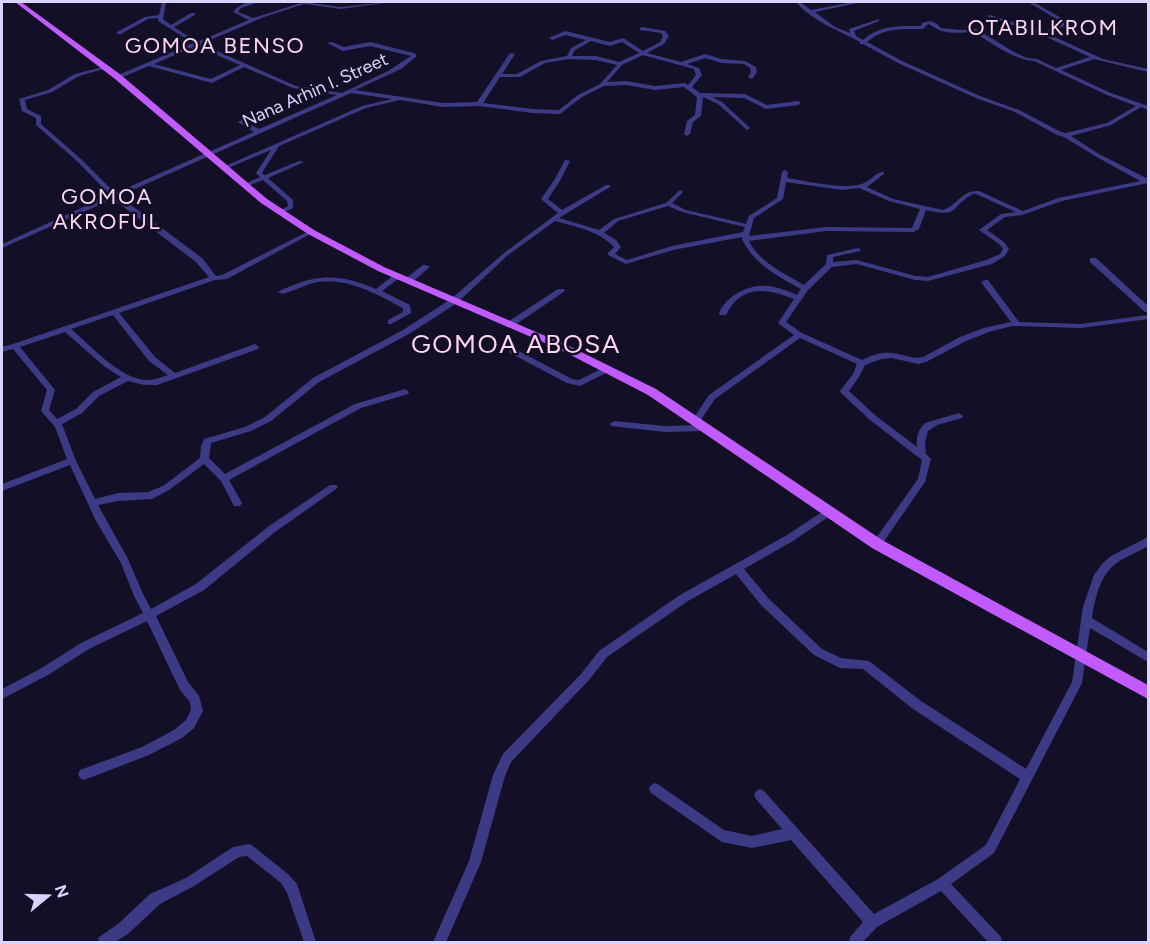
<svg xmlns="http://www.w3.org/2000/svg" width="1150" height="944" font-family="Figtree,sans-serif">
<rect width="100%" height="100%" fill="#130f26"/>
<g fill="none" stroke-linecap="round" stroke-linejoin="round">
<!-- minor -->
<path fill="#3d3a85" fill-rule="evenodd" d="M162,2H166L163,19L171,25L191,13H195V15L174,27L197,42L249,20L233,12C239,4 250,1 259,2L241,8L238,12L253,18L304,2L341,7L386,2L384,3L341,9L304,4L264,17L201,44L296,86L342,93L388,71L411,56L370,46L343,51L327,43L332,42L344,47L370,42L414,53L417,56L401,69L355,90L443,103L477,102L510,53L515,54L502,74H517L541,61L567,56L571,48L586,40L565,35L552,40L549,38L565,31L610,42L623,38L643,51L660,42L663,36L661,33L640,30V28L642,27L665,31L669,36L664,44L647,53L681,62L705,54L722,59L745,61L756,67L757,72L753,78L751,79L748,77L751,72L750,68L744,64L722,63L705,58L687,64L699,68L702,75L692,87L700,93L745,94L767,105L798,101L801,103L798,105L766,109L744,98L712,97L722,102L749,127L750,128L747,130L718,104L703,97L701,116L693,122L690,134L687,136L684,134L687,121L695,115L697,97L684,87L655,90L626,85L604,86L582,97L560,114L532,113L479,106L443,107L400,100L366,108L279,146L262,173L265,175L299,161L304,162L268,178L293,200V208L280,214L277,212L288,206L287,201L263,180L245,187L242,185L260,177L256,173L271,150L228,168L223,167L362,106L392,99L351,93L119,196L202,258L216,276L222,275L309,231H313L314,232L227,279L215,280L119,313L155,357L175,373L252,345L255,344L259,347L258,349L157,385H144L128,381L99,396L82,413L62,424L76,461L95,499L118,493L148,492L163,486L200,458L201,446L204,439L245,427L265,417L313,378L403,330L451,299L504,253L558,213L541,199L555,179L565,160L570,161L561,179L548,199L562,210L606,185H610V187L559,218L599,230L614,219L666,203L680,190L683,192L672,203L686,210L746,224L749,216L777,198L782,172L785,170L788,172L787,178C806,181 848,191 864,183C872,180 875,172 884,172V174L867,187L893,199L943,210C958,205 961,190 979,191L1023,211L1058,198L1140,181L1095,156L1064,137L1057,135L1015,112L976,98L898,63L863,44H860V42C838,30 812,21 796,2H800L811,10L853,2H860L858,3L815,12L835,27L850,33L849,29L879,19V21L854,31L856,36L863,40C880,25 899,26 921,26L922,23L930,21L936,23L941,28L961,30L976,29L1014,52L1027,58L1037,59L1056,68L1090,57L1042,35L986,16L990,15L1044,32L1060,24V21L1028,2H1033L1065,20L1064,26L1048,34L1103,59L1148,69V72L1094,59L1061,70L1111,93L1148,106V110L1141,107L1111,125L1071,136L1099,154L1148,179V183L1062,201L1022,215L1005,217L987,230L1004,242L1009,249L1005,256L992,264L928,281L915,280L857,264L832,267L808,290L786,322L802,333L862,360C871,356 880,352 890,353C901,353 912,360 923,357L960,337L984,328L1011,322L981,282L985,280H988L1019,322L1081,324L1148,315V319L1081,328L1012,326L989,332L966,341L926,362L918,364L892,358L881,359L865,365L859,377L849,391L876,416L917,447C916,437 918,430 925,423L959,413L963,416L962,418L937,425L928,431L925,442L926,454L931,459L925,482L880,547L877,548L874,547L872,544L874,541L918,479L922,460L870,420L841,393L840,391L853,374L857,364L800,338L715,399L698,424H692L691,422L709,395L794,335L778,323L794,299C767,288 741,284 726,315H720L719,313C727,295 749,284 768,286C778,287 788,291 797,295L801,289C777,276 754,264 742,239V237L673,250L626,264L608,255V253L614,247C601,232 574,226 555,221L508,255L457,303L409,334L319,382L271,421L251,431L211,443L209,458L225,474L355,404L405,389L409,392L408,394L361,408L229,480L242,503L240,506H234L221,481L204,464L169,490L152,499L118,501L98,505L128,559L143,594L151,609L196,584L269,526L330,485H336L338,487L336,489L275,532L204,590L156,616L188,682L199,696L203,711L194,728L182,738L149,755L84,780L80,778L78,774L80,770L142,747L174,730L186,720L191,710L190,702L180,690L147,621L89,649L48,675L2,699V689L40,669L81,643L143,613L134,596L121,563L96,521L70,465L2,491V484L67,459L55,427L41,411L47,390L13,349L2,352V347L13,344L209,277L196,262L113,199L2,248V244L110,195L78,162L36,125V118L22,111L19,99L48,90L75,74L107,66V68L79,76L52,92L25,100L27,109L41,116V124L82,160L115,193L254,132L238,122L263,109L268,110L245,122L259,129L337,95L293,88L244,67L212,83L149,66L120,78H116V76L193,43L158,21V18L148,19L121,34H117V32L145,17L159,15ZM928,24C931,25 934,27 937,29C945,34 964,33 973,32C992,43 1012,59 1034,61L1107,95L1136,106L1107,123L1066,133L1061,132L1019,110L980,96L902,61L867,42C884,27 902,29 923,29ZM591,41L610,46L622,42L639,53L619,62L596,56H572L575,50ZM196,46L240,65L211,79L154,64ZM643,55L694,69L696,75L688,85L685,83L655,86L626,81L607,82L622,65ZM569,59L596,60L617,65L600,84L578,95L559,110L532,109L483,103L500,77H520L545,63ZM786,182L842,190L859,188L889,201L920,209L912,228L826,227L749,236L754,218L783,199ZM973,194H976L1016,212L1001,214L979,230L999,244L1003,249L1000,254L986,260L928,277L915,276L857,260L833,262V257L860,251L861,250L858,248L827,255L826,264L804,285C784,273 760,263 749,241L826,231L913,232L919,229L926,210C961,218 948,208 973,194ZM668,206L682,212L745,227L743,232L672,246L627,260L615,254L621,247L616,240L604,233L618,221ZM113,315L149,361L168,375C160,378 153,380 145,380C118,377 91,346 71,329ZM65,332L105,367L121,377L93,392L76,409L57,419L49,410L55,390L20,347Z
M1090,258H1096L1148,306V312H1145L1090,262Z
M423,265H426L430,267L411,283H405V279Z
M395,274H398L402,276L382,291L410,305L411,313L391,324H388V320L403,312V308C378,295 348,277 318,282C306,284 294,291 282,294L278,292C283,289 290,286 296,284C325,273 348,277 376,289Z
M558,289H564L565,291L512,327H506V323Z
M513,348L572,379L579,380L605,367L609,370L608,372L580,386L567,383L510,353L509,351Z
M614,421L665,426L704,425L708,428L704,431L665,432L611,426L610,424Z
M828,508L831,509L833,512L831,515L793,541L744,569L769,599L822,649L841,658L869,661L921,701L1026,769L1072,682L1083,607L1094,575L1102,564L1111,556L1148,537V546C1139,552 1128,555 1118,562C1100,574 1095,598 1092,618L1148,652V662L1090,628L1082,683L994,853L951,884L1001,937L1002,942H988L941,891L877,927L863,942H849L850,937L863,922L791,840L752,848L722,842L651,793L649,789L651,785L655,783L659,785L724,830L752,836L782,829L756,799L754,795L756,791L760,789L764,791L874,914L938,879L986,845L1020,779L913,709L863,669L840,668L814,655L761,605L736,574L688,601L607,657L589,680L511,762L505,776L481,862L446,942H433L469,861L493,775L503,754L581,674L599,651L680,595L787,535Z
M249,844L253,846L289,875L297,884L316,942H304L287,893L281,883L247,856L239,857L194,886L160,904L128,934L115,942H98L99,937L118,924L150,894L186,878L233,847Z"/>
<!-- major -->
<path fill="#c25bff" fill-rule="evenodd" d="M15,2H21L121,75L267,199L314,230L384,267L569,346L656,389L882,540L1148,685V699L872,548L648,395L561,350L378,271L308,234L261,203L115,79Z"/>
</g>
<g text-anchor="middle" stroke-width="5" stroke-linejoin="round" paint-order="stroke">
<!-- far-street labels -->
<g font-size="18" fill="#d9d4ff" stroke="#130f26">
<text transform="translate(315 90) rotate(-24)" y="6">Nana Arhin I. Street</text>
</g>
<!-- far-quarter labels -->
<g font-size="22" letter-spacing="1.5" fill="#ffd6f0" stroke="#130f26">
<text x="1043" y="35">OTABILKROM</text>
<text x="215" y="53">GOMOA BENSO</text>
<text x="107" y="204">GOMOA<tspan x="107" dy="25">AKROFUL</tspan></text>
</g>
<!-- quarter labels -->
<g font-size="26" letter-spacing="1.5" fill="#ffd6f0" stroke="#130f26">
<text x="516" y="353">GOMOA ABOSA</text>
</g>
</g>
<!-- border -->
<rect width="1150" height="944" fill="none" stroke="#d9d4ff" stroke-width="6"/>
<!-- north arrow -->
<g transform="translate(48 896) rotate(71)" stroke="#130f26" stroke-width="4.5" paint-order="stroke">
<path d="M0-4.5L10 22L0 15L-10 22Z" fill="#d9d4ff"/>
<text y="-9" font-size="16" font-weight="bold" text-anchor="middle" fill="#d9d4ff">N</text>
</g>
</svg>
